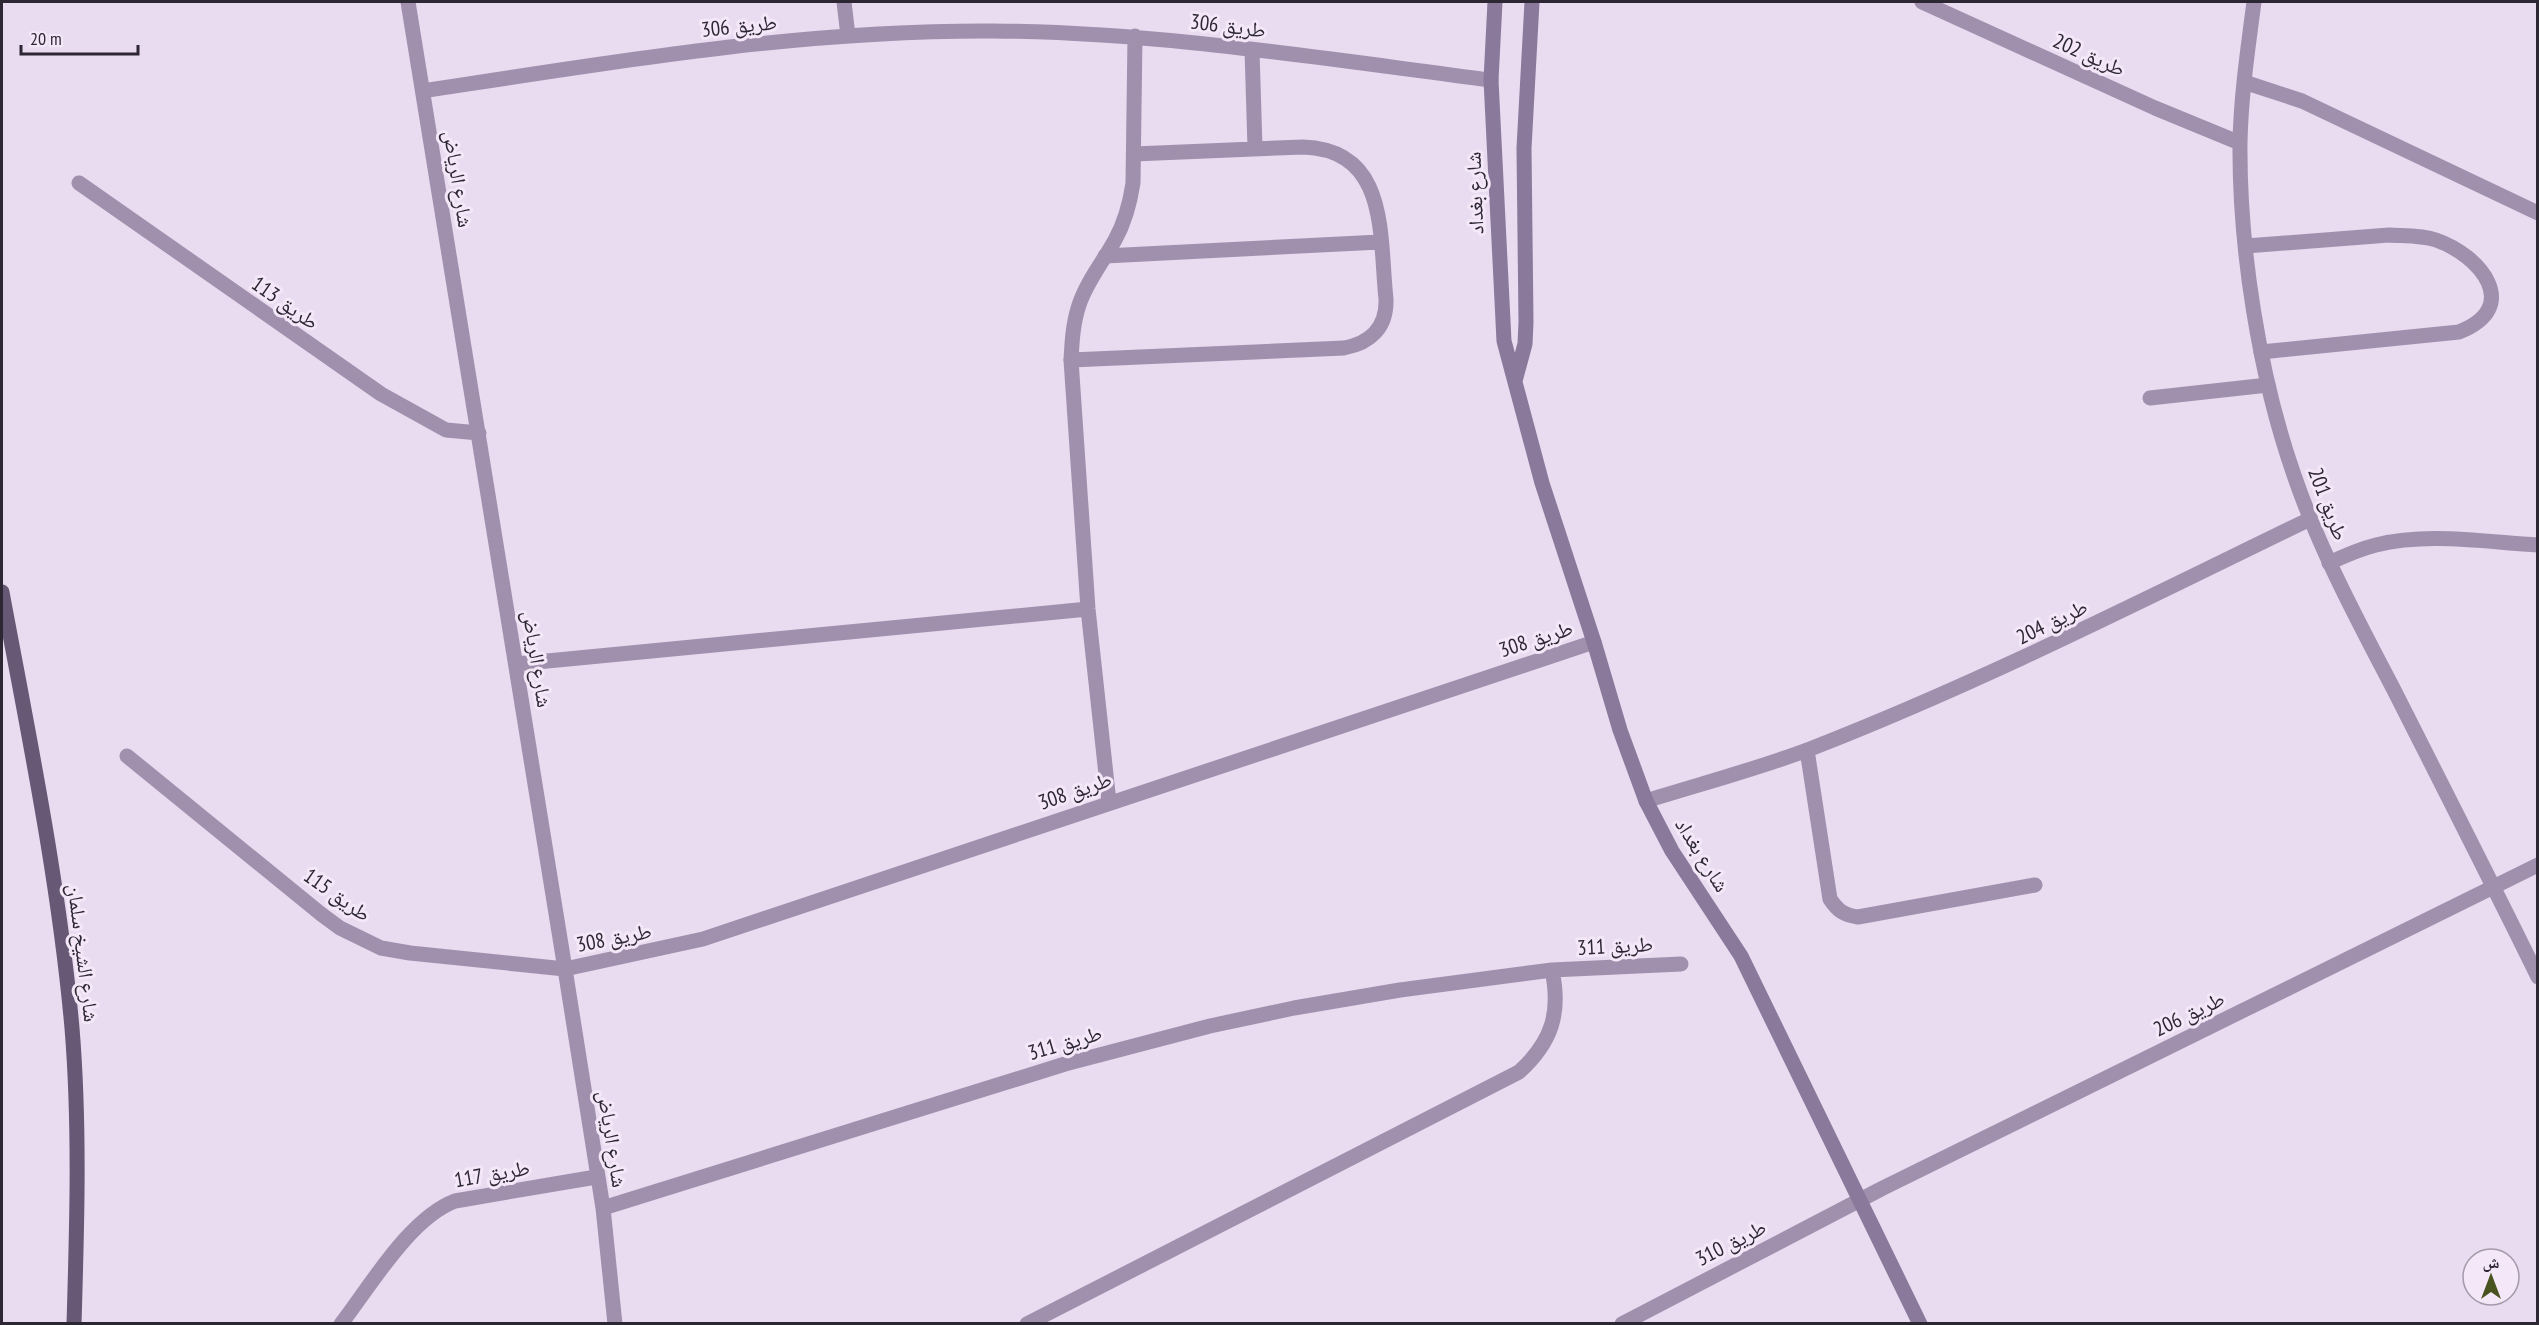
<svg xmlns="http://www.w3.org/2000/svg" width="2539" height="1325" font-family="'PT Sans Narrow','Noto Naskh Arabic',sans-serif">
<rect width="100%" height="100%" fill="#e9dbf0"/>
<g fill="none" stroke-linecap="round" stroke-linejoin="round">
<!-- lane -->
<path stroke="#a190ad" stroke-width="15" d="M1252,50L1255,148
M2246,246L2389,235C2405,236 2421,235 2436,240C2480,255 2523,307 2459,332L2261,352
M1105,256L1380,242
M1071,360L1344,348C1371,343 1387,327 1386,299C1379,234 1389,150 1303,147L1134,154
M2150,398L2268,385
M2329,563C2344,556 2360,549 2376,545C2427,532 2485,542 2538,545"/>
<!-- street -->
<path stroke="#a190ad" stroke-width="15" d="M408,2L565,969L603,1208L615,1324
M844,2L848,36
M1922,2L2155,108L2240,143
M2254,2C2248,48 2241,95 2240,142C2239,247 2259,375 2294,475C2320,551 2358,621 2395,692C2443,787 2491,881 2538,977
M2244,82L2302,101L2538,213
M423,91C611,62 801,30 992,31C1159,32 1325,59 1491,80
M79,183L381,394L446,430L479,433
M516,664L1088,609
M1807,750L1830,899C1838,911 1844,915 1858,917L2035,885
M127,756L321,914L340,928L381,948L410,953L565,969L703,939L1594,642
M1646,801C1700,784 1757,769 1810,749C1982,682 2145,599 2310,519
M1109,802L1088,609L1071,360C1072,341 1073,323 1079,305C1087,281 1103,262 1115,240C1125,222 1130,203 1133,183L1135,36
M603,1208L1065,1064L1210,1026L1294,1008L1400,990L1552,970L1681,964
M341,1324C371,1285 410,1218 455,1201L596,1177
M1027,1324L1519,1072C1552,1042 1561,1013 1552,970
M1622,1324L1883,1188L2538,865"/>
<!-- secondary -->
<path stroke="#8a799b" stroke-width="15" d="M1495,2L1491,80L1504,341L1542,483L1594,642L1620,730L1646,801L1672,851L1741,956L1920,1324
M1515,381L1525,344L1526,322L1524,148L1532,2"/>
<!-- primary -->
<path stroke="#675976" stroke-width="15" d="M2,592C29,737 59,882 72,1028C80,1126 77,1225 74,1324"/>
</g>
<g text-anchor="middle" stroke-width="6" stroke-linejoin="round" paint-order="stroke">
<!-- street labels -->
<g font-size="21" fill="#2d2734" stroke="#f3e7f8">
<text transform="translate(739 26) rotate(-6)" y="7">طريق 306</text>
<text transform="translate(1228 26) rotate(7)" y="7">طريق 306</text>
<text transform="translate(2089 55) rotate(24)" y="7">طريق 202</text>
<text transform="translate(458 179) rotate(81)" y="7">شارع الرياض</text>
<text transform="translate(1475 193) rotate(-92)" y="7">شارع بغداد</text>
<text transform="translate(285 303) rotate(35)" y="7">طريق 113</text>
<text transform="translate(2328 504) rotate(69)" y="7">طريق 201</text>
<text transform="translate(2052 622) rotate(-26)" y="7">طريق 204</text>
<text transform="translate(1536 639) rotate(-18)" y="7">طريق 308</text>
<text transform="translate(537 659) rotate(81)" y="7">شارع الرياض</text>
<text transform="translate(1075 791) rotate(-19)" y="7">طريق 308</text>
<text transform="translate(1702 855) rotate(58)" y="7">شارع بغداد</text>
<text transform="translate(337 895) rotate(35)" y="7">طريق 115</text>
<text transform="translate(614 938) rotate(-11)" y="7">طريق 308</text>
<text transform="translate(1615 946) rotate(-3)" y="7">طريق 311</text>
<text transform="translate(83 953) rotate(83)" y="7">شارع الشيخ سلمان</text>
<text transform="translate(2189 1014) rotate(-26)" y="7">طريق 206</text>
<text transform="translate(1065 1043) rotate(-16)" y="7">طريق 311</text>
<text transform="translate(612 1139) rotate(81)" y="7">شارع الرياض</text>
<text transform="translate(492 1174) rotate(-10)" y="7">طريق 117</text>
<text transform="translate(1731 1243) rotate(-27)" y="7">طريق 310</text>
</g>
</g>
<!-- border -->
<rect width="2539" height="1325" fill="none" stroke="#2d2734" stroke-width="6"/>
<!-- north arrow -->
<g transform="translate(2491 1277)"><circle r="28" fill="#f3e7f8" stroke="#a49aaa" stroke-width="1.5"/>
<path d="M0-4.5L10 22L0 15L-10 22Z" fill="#49531f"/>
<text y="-9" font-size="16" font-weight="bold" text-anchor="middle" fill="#2d2734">ش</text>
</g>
<!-- scale -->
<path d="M21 45v9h117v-9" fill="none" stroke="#2d2734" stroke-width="3"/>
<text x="30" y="45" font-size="18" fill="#2d2734" stroke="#f3e7f8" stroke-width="4.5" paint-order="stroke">20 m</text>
</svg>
